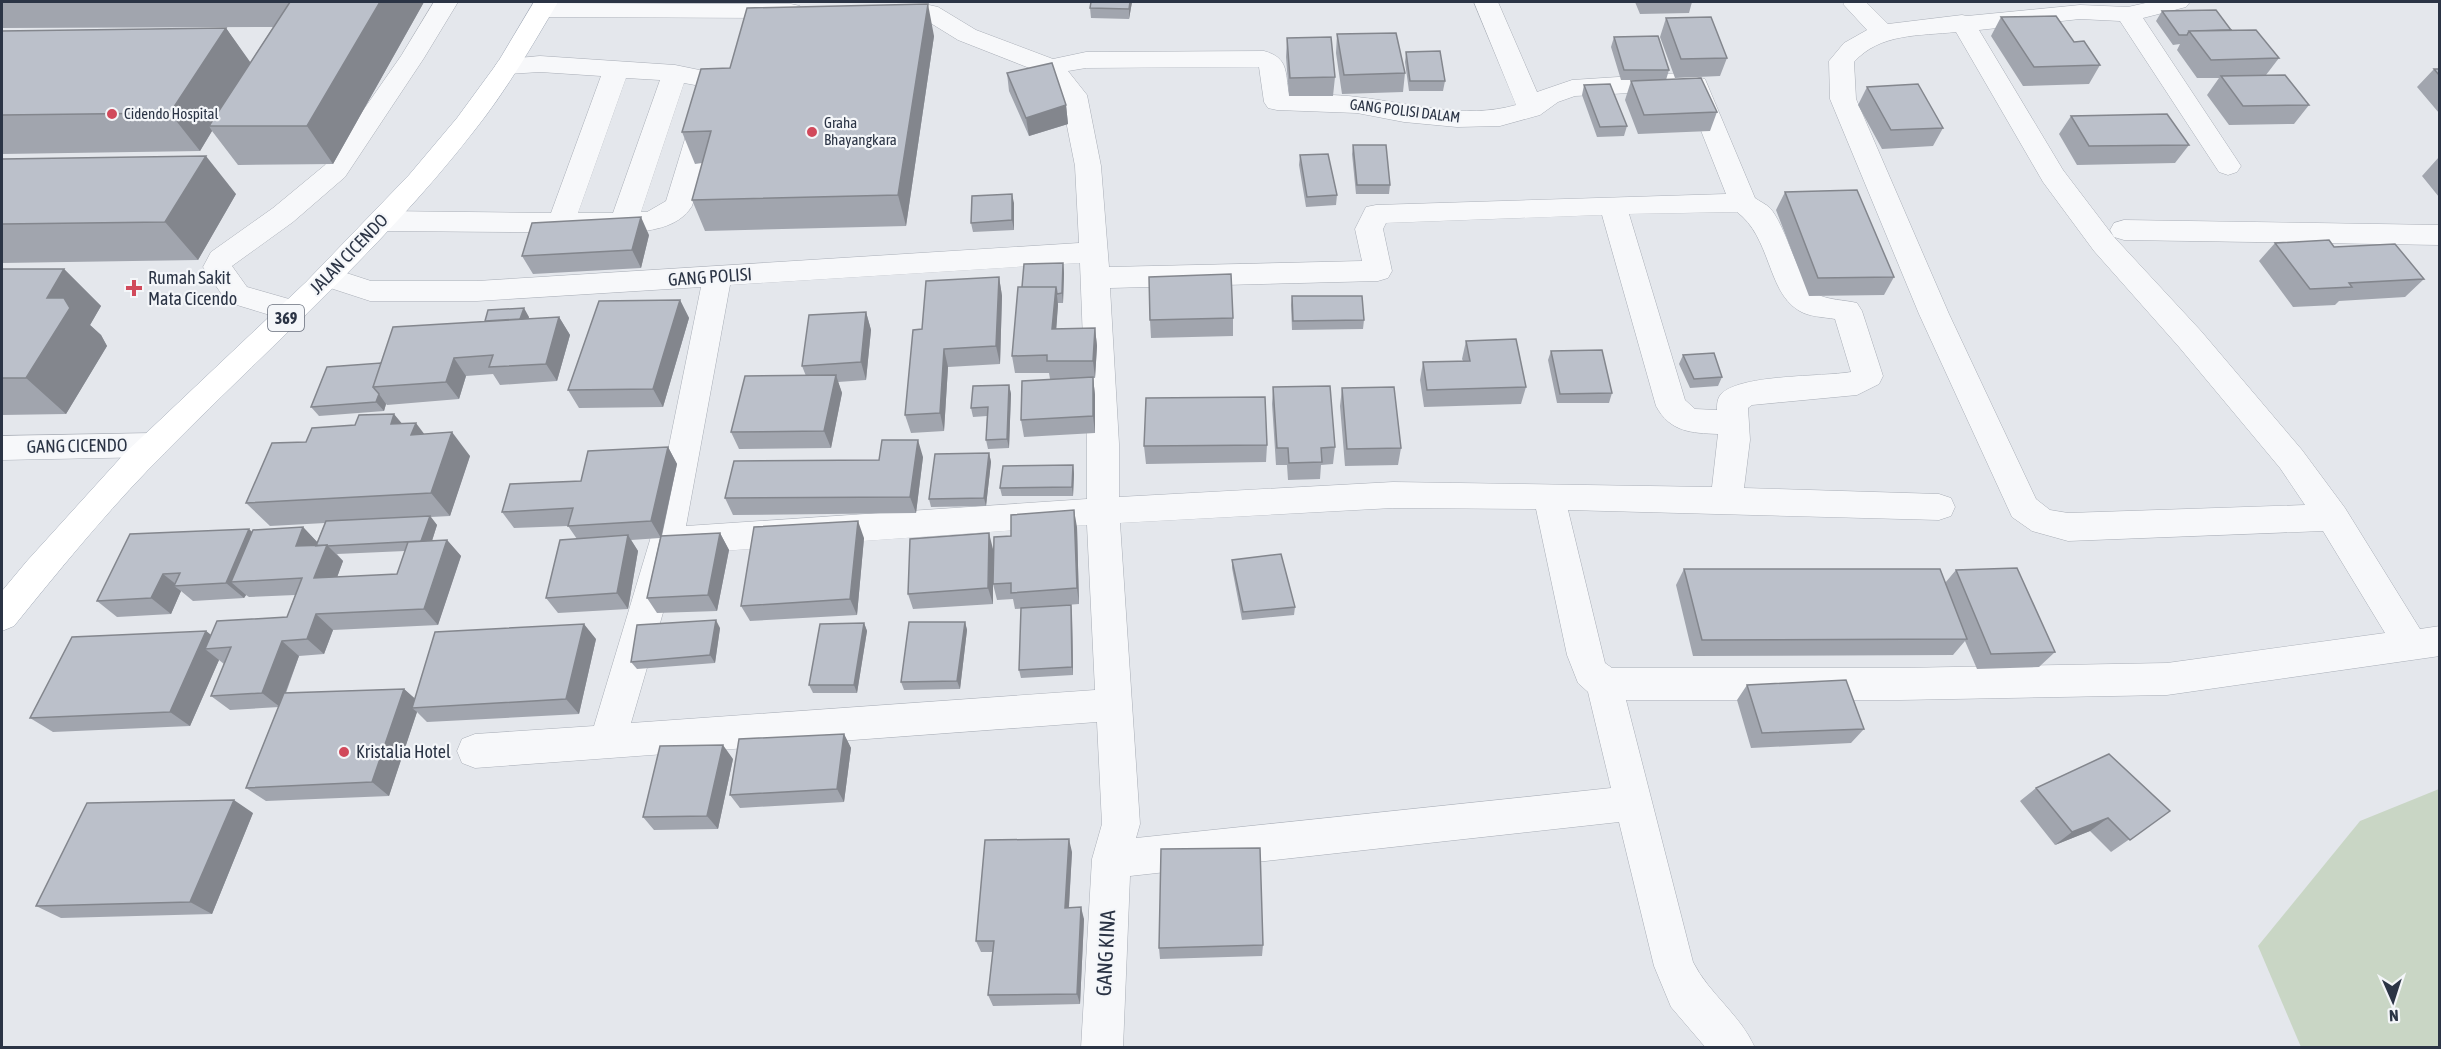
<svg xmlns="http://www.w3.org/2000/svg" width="2441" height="1049" font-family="'Asap Condensed',sans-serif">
<rect width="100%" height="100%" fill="#e4e7ec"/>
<!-- green -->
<path fill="#c9d6c5" d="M2439,789V1047H2301L2258,946L2360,821Z"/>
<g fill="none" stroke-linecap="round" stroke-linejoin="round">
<!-- minor casing -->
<g stroke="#a9aeb7" stroke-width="1">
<path id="minor" d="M434,2H458L424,58L345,177L293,222L232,266L247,287L303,303L308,311L303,319L293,322L227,302L203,267L211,252L273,208L325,165L401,56Z
M1474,2H1498L1537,92L1572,80L1680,73L1705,79L1755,198C1759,201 1766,204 1770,208C1787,227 1798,283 1817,294C1827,300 1845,300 1857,303L1862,311L1883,376L1879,384L1857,395L1752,405L1748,408L1750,440L1744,488L1939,494L1951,498L1955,507L1951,516L1939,520L1568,510L1603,655L1605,663L1612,668H1900L2167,663L2385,633L2323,531L2068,541L2032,531L2012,517L1919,314L1830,99L1829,61L1844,43L1867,30L1843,4L1845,2H1866L1888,24L1962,15L1967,16L2080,5L2128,7L2150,2H2190L2186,7L2143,18L2241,166L2237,172L2228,175L2219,172L2120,21L2080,19L1979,30L2063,170L2114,237L2201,331L2302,450L2345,508L2420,629L2440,626V656L2167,695L1900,700H1626L1693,962C1709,994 1741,1015 1755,1048H1706L1671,1007L1654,966L1619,822L1130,876L1123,1048H1081L1092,859L1102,824L1097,722L475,768L462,763L457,751L462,739L475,734L594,726L650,540L701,287L477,301H370L318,284L314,277L318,270L328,267L371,281H477L1079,243L1075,166L1061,96L1042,73L958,40L924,19L875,17L872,12L875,7L929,5L938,7L976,30L1053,59L1086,52L1264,51C1289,58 1285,72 1289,94C1311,95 1335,94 1357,97C1410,103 1464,120 1516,105ZM1956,32L2043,182L2094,251L2179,347L2280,468L2305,505L2068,513L2050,510L2036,499L1949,314L1856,99L1854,62C1880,33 1919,36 1956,32ZM1259,67L1264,102L1268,108L1277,110L1357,113L1404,122L1457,127L1500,126L1540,115L1558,102L1575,96L1685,90L1726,194L1376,205L1366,207L1355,229L1362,261L1109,267L1101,166L1087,95L1068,71L1086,68ZM1737,212C1771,237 1767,291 1798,310C1808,317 1824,317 1835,319L1851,372C1821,377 1744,374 1722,393C1717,398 1717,404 1717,410L1695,409L1685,400L1629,214ZM1602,215L1656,406C1670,432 1691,433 1718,434L1712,487L1393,482L1119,497V444L1110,288L1378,281L1388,278L1392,271L1383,229L1386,223ZM1080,263L1087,444V499L686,526L730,285ZM1393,508L1536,509L1567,655L1578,683L1588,692L1611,788L1136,838L1140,824L1120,523ZM1087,525L1095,690L631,723L680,554Z
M542,3L791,4L800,6L803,11L800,16L791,18L542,17L533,15L530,10L533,5Z
M540,56L675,65L714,73L725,93L692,206C678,229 648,231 624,233L382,231L372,228L368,221L372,214L382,211L551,213L601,76L540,72L508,74L499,72L495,66L499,60ZM626,78L660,80L613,213H578ZM684,83L695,85L699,93L666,201L647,212H641Z
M2124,220L2440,225V245L2124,240L2114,237L2110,230L2114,223Z
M153,433L164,436L169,445L164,454L153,457L2,460V436Z"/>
</g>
<!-- major casing -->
<g stroke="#a3abb8" stroke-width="1">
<path id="major" d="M534,2H558C532,46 506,91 474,131C377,256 256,358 147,471C100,520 57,573 14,626L2,631V591L27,561L124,454L306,282L409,175L457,118L498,62Z"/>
</g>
<!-- minor -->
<use href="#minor" fill="#f7f8fa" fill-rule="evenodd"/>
<!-- major -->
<use href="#major" fill="#fff" fill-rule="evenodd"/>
</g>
<!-- wall -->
<path fill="#a1a5ae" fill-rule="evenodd" d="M2,2H424L333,164L238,165L212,131L200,151L2,154V31L226,28L250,63L273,27L2,28Z
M1091,2H1132L1129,19L1091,18L1090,8Z
M1635,2H1692L1689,13L1640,14Z
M2162,11L2231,30L2279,58L2266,75L2309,105L2294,124L2229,125L2207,95L2219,78H2197L2177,50L2180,44L2173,45L2156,21Z
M2001,17L2100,65L2089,84L2023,86L1991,36Z
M1666,18L1727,58L1720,76L1675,78L1660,37Z
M1337,34L1405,73L1403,92L1342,94L1336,53Z
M934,36L906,226L705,231L692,200L702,163L695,164L682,132L730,68Z
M1614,37L1669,70L1666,80L1717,112L1710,131L1638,134L1625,100L1631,81L1661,80H1621L1611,47Z
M1287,38L1335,77L1333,96H1289L1286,57Z
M1406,52L1445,81L1443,91H1409L1405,62Z
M2434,69H2439V113L2417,87Z
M1007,73L1066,105L1068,124L1029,136L1009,91Z
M1584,85L1627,126L1624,136L1597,137L1582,95Z
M1867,87L1943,128L1933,146L1882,149L1858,105Z
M2071,116L2189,145L2175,163L2077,165L2059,134Z
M1353,145L1390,185L1389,194H1356L1352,154Z
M1300,155L1337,195L1336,205L1306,207L1299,165Z
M2439,157V197L2422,176Z
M2,159L236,194L198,260L2,263Z
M1785,192L1894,277L1884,295L1809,296L1776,210Z
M1014,203V230L973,232L971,223Z
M649,235L641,268L533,274L522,256Z
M2275,243L2334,247L2424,279L2405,297L2339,301L2335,305L2293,307L2259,261Z
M1063,263L1064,273L1063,303H1058L1056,329L1095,328L1097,346L1095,378H1093L1095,395V433L1024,437L1021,420L1050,379L1049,373H1015L1012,356L1022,287Z
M2,269H64L101,306L90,325L101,335L107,346L66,414L2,415Z
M999,277L1002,296L1000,364L948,367L944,431L911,433L905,415L922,329Z
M1292,296L1364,320L1363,329L1292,330L1291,305Z
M680,300L689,318L663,407L579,408L568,390Z
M866,312L871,330L866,380L838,382L842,393L831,448L739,449L731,432L806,376L802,366Z
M529,317V319L559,317L570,335L557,381L500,385L493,374L466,376L459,399L387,405L386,404L384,411L319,416L311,407L381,363L485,321Z
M1233,318V336L1151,338L1150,320Z
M1466,341L1526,387L1521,404L1424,407L1420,380L1423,362L1463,361L1462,359Z
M1551,351L1612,393L1609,403H1557L1548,360Z
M1683,355L1722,377L1718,386L1690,388L1679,364Z
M1009,385L1011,394L1009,448L988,449L986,440L987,416L973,417L971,408Z
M1273,387L1335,447L1333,464L1321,465L1320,479L1288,480L1287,465H1276L1272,404Z
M1342,388L1401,448L1398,465L1345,466L1340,406Z
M402,424L470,456L450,516L431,517L437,525L432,541L447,540L461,556L438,625L333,630L324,654L299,656L286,693L404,689L415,699L596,639L579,714L427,722L417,712L389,796L266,801L246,788L279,707L230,710L211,696L224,664L219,660L190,726L53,732L30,718L206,631L211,635L287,617L295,595L249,597L246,595L244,598L193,601L181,591L171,614L117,617L97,601L252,532L303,527L317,542L325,523L270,526L246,503L306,442ZM405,551L397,574L337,577L343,561L337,554Z
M1267,445L1266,462L1146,464L1144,446Z
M668,447L677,464L662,536L720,533L729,550L717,611L657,613L647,598L660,538L631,540L638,551L628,609L558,613L546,598L577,539L568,526L514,528L502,512Z
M989,453L991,462L986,506L931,507L929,499Z
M923,457L916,513L733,515L725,498L879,460Z
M1073,465L1074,474L1073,496H1002L1000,488Z
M1077,527L1079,604L1015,609L1013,599L997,600L993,584L1011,536Z
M864,538L857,615L750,621L741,606Z
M993,549V604L913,609L908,594Z
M1232,560L1295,607L1294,615L1242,620L1232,568Z
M1684,569L1945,583L1956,570L2055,652L2039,667L1977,669L1965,641L1953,655L1693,656L1676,585Z
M1072,614L1073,675L1021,678L1019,670Z
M965,622L967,630L960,689L904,690L901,682Z
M864,623L867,631L857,693H813L809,685Z
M720,628L715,663L637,669L631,662Z
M1747,685L1864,729L1851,743L1751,748L1737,700Z
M844,734L851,748L844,802L740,808L730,795Z
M733,759L718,829L654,830L643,817Z
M2036,788L2170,811L2111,852L2090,831L2055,845L2020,801Z
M253,813L212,914L61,918L36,906Z
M1072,852L1069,908L1084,919L1080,1004L993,1006L988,995L993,952H981L976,941Z
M1263,945L1262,956L1160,959L1159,948Z"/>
<!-- shaded-wall -->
<path fill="#83868d" d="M380,2H424L333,164L307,126Z
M1130,2H1132L1129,19V9Z
M928,4L934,36L906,226L898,195Z
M226,28L253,66L209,126L212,131L200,151L170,113Z
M1066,105L1068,124L1029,136L1026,118Z
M206,156L236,194L198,260L165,222Z
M1012,194L1014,203V230L1012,220Z
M641,217L649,235L641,268L632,250Z
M1063,263L1064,273L1063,303L1062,293Z
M64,269L101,306L90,325L101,335L107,346L66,414L26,378L47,298Z
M999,277L1002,296L1000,364L996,346Z
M1056,287L1058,305L1055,347L1052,329Z
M680,300L689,318L663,407L653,389Z
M524,308L529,317L523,337L517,328Z
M866,312L871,330L866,380L861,362Z
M559,317L570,335L557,381L546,364Z
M1095,328L1097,346L1095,378L1093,361Z
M944,349L948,367L944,431L940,413Z
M454,358L466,376L459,399L446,382Z
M836,375L842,393L831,448L824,431Z
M1093,377L1095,395V433L1093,416Z
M1009,385L1011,394L1009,448L1007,439Z
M379,394L386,404L384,411L376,402Z
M394,414L414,438L391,424Z
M416,423L434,447L411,435Z
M452,432L470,456L450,516L431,493Z
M918,440L923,457L916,513L910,497Z
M668,447L677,464L661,538L651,521Z
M989,453L991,462L986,506L984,498Z
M1073,465L1074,474L1073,496L1072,487Z
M1074,510L1077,527L1079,604L1077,588Z
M430,516L437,525L429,550L421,541Z
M858,521L864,538L857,615L850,599Z
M303,527L319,544L318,546H296Z
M249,529L266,545L231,582L246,595L244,598L226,583Z
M720,533L729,550L717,611L708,595Z
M989,533L993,549V604L988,588Z
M628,535L638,551L628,609L617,593Z
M447,540L461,556L438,625L424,609Z
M327,545L343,561L331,594L314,578Z
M163,574L177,585L174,586L181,591L171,614L151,598Z
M1071,605L1072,614L1073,675L1072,667Z
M316,614L333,630L324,654L307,639Z
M716,620L720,628L715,663L710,655Z
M965,622L967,630L960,689L957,681Z
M864,623L867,631L857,693L854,685Z
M584,624L596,639L579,714L566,699Z
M206,631L225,646L205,649L219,660L190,726L170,712Z
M282,641L299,656L280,707L262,693Z
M404,689L420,703L412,708L417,712L389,796L372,782Z
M844,734L851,748L844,802L837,789Z
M723,745L733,759L718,829L707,816Z
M234,800L253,813L212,914L190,902Z
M2108,818L2090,831L2055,845L2072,832Z
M1069,839L1072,852L1068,920L1065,908Z
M1081,907L1084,919L1080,1004L1077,994Z"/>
<!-- building -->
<path fill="#bbc0ca" stroke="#83868d" stroke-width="1.5" d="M290,2H380L307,126H209Z
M1091,2H1130L1129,9L1090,8Z
M928,4L898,195L692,200L711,131L682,132L701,69L730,68L747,8Z
M2216,10L2231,30L2189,31L2187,35H2179L2162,11Z
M2056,16L2074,42L2084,41L2100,65L2034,67L2001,17Z
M1711,17L1727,58L1681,59L1666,18Z
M226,28L170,113L2,115V31Z
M2256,30L2279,58L2211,60L2189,31Z
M1396,33L1405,73L1344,75L1337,34Z
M1658,36L1669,70H1624L1614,37Z
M1331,37L1335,77L1290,78L1287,38Z
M1440,51L1445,81H1410L1406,52Z
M1052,63L1066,105L1026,118L1007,73Z
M2434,69H2439V75Z
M2285,75L2309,105L2243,106L2221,76Z
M1701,78L1717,112L1644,115L1631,81Z
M1610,84L1627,126L1600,127L1584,85Z
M1918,84L1943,128L1891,130L1867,87Z
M2167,114L2189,145L2089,146L2071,116Z
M1353,145H1386L1390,185H1357Z
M1328,154L1337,195L1307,197L1300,155Z
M206,156L165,222L2,224V159Z
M1857,190L1894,277L1818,278L1785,192Z
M1012,194V220L971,223L972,196Z
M641,217L632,250L522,256L532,223Z
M2329,240L2334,247L2395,244L2424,279L2349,283L2352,287L2310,289L2275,243Z
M1063,263L1062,293L1057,294L1056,287H1022L1024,264Z
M2,269H64L47,298H64L70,308L26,378H2Z
M1231,274L1233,318L1150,320L1149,277Z
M999,277L996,346L944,349L940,413L905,415L913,330L922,329L926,281Z
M1018,287H1056L1052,329L1095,328L1093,361H1047V355L1012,356Z
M1292,296H1362L1364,320L1293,321Z
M680,300L653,389L568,390L599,301Z
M524,308L520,319L485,321L488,310Z
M866,312L861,362L802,366L809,315Z
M559,317L546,364L489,367L493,355L454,358L446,382L373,387L393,327Z
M1516,339L1526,387L1427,390L1423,362L1470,361L1466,341Z
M1602,350L1612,393L1560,394L1551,351Z
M1714,353L1722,377L1694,379L1683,355Z
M381,363L373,387L379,394L376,402L311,407L327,367Z
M836,375L824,431L731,432L745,376Z
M1093,377V416L1021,420L1022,381Z
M1009,385L1007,439L986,440L988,407L971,408L973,386Z
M1330,386L1335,447L1321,448L1322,462L1289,463L1288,448H1277L1273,387Z
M1394,387L1401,448L1347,449L1342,388Z
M1265,397L1267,445L1144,446L1146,398Z
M394,414L391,424L416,423L411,435L452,432L431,493L246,503L272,443L306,442L312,428L355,425L359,415Z
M882,440H918L910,497L725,498L734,461L879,460Z
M668,447L651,521L568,526L573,508L502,512L510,484L581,481L588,451Z
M989,453L984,498L929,499L935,454Z
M1073,465L1072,487L1000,488L1003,466Z
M1074,510L1077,588L1011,593V583L993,584L994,537L1011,536V515Z
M430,516L421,541L327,546V545L316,546L326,521Z
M858,521L850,599L741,606L754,527Z
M303,527L296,546L327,545L314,578L397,574L408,542L447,540L424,609L316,614L307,639L282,641L262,693L211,696L231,647L205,649L217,621L287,617L302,578L231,582L253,530Z
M249,529L226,583L174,586L180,573L163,574L151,598L97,601L130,534Z
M720,533L708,595L647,598L661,536Z
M989,533L988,588L908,594L910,539Z
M628,535L617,593L546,598L560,540Z
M1281,554L1295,607L1243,612L1232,560Z
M2017,568L2055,652L1991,654L1956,570Z
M1684,569H1940L1967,639L1702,640Z
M1071,605L1072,667L1019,670L1021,608Z
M716,620L710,655L631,662L637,625Z
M909,622H965L957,681L901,682Z
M864,623L854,685H809L820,624Z
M584,624L566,699L412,708L435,632Z
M206,631L170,712L30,718L72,637Z
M1846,680L1864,729L1762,733L1747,685Z
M404,689L372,782L246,788L284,693Z
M844,734L837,789L730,795L739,739Z
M723,745L707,816L643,817L660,746Z
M2109,754L2170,811L2130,840L2108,818L2072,832L2036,788Z
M234,800L190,902L36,906L87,803Z
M1069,839L1065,908L1081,907L1077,994L988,995L994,941H976L985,840Z
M1260,848L1263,945L1159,948L1161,849Z"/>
<!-- markers -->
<g fill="#d1495b" stroke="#f4f6f9" stroke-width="2">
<circle cx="112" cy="114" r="6"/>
<circle cx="812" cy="132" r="6"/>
<path d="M131 279h6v6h6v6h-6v6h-6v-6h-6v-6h6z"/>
<circle cx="344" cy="752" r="6"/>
</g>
<g text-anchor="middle" stroke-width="4.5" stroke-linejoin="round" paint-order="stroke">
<!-- far-street labels -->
<g font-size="15" fill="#2b3445" stroke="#f4f6f9">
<text transform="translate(1405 111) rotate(7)" y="5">GANG POLISI DALAM</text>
</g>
<!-- far-poi labels -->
<g font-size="15" fill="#2b3445" stroke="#f4f6f9" text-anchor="start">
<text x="124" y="119">Cidendo Hospital</text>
<text x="824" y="128">Graha<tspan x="824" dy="17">Bhayangkara</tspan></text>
</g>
<!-- shield labels -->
<rect fill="#f4f6f9" stroke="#676e7b" stroke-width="1.5" x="268" y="305" width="36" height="26" rx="4.5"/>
<g font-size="16" font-weight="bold" fill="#2b3445">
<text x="286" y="324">369</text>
</g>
<!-- street labels -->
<g font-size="18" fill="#2b3445" stroke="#f4f6f9">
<text transform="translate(349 254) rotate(-46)" y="6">JALAN CICENDO</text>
<text transform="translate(710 277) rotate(-4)" y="6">GANG POLISI</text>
<text transform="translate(77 446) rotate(-1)" y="6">GANG CICENDO</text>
</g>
<!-- poi labels -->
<g font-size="18" fill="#2b3445" stroke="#f4f6f9" text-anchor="start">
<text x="148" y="284">Rumah Sakit<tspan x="148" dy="21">Mata Cicendo</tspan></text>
<text x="356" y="758">Kristalia Hotel</text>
</g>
<!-- near-street labels -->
<g font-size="21" fill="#2b3445" stroke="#f4f6f9">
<text transform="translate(1106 953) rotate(-87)" y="7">GANG KINA</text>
</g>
</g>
<!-- border -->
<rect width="2441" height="1049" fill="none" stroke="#2b3445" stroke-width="6"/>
<!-- north arrow -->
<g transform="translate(2393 1001) rotate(177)" stroke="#f4f6f9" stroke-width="4.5" paint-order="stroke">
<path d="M0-4.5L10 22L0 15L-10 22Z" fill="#2b3445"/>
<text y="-9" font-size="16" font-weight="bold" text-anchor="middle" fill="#2b3445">N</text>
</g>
</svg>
